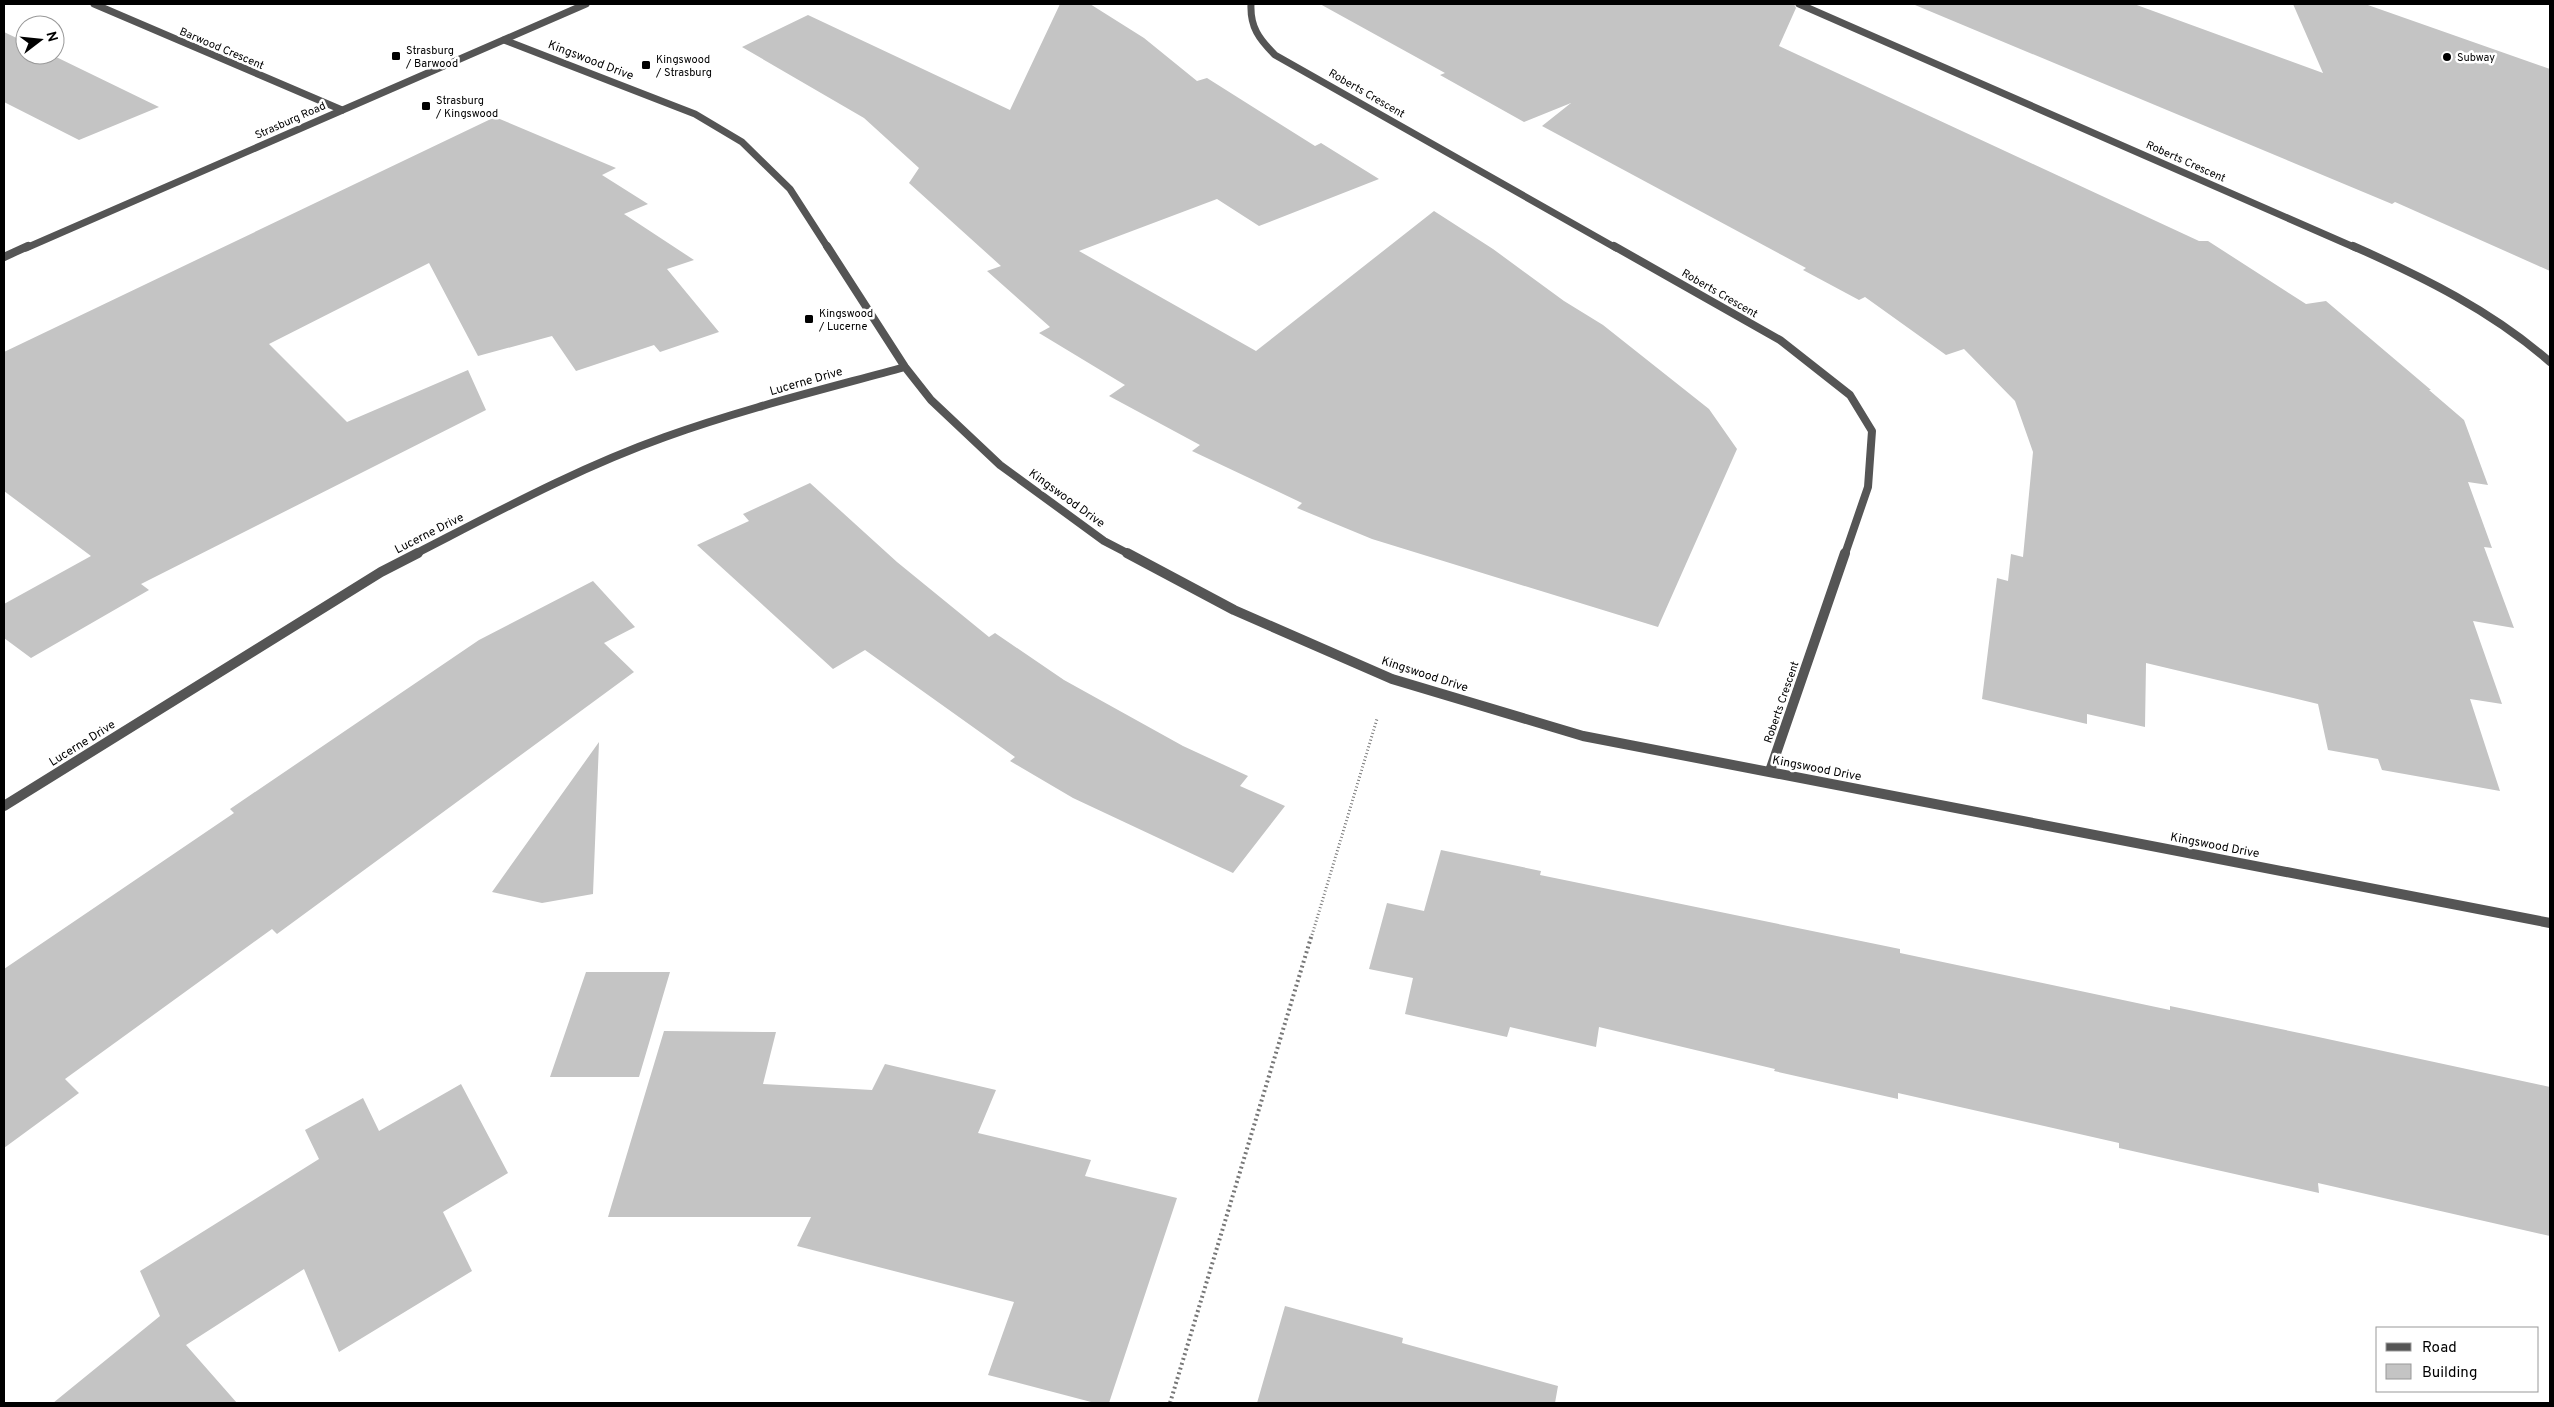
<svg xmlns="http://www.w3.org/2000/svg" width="2554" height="1407" font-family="Overpass,sans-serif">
<rect width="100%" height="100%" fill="#fff"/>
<!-- building -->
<path fill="#c4c4c4" d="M1060,4H1090L1144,38L1197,81L1207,78L1315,146L1321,143L1379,179L1259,226L1217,199L1079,251L1256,351L1434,211L1493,249L1564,301L1603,325L1709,409L1737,449L1658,627L1372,539L1297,508L1302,503L1192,451L1200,445L1109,396L1125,385L1039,333L1050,327L987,271L1001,266L909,183L919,168L864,118L742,47L808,15L1010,110Z
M1320,4H1794L1796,8L1779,46L2199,241H2208L2306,304L2326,301L2431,390H2429L2464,420L2488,485L2468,482L2492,548L2484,547L2514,628L2473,621L2502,704L2470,699L2500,791L2382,770L2378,759L2328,750L2318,704L2146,663L2145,727L2087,714V724L1982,699L1997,578L2008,581L2011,554L2023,557L2033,452L2015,401L1964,349L1946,355L1865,297L1859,300L1803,270L1806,268L1542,126L1571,103L1524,122L1440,75L1445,73Z
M2134,4L2323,73L2293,4H2365L2550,69V271L2395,202L2392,204L1915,5Z
M4,32L25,42V55H52L159,107L79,140L4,102Z
M495,117L616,168L602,175L648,204L624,214L694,260L667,269L719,332L660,352L654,345L576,371L552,336L478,356L429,263L269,344L347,422L468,370L486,410L141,584L149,590L31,658L4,638V604L91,556L4,491V352Z
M810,483L897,562L989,637L995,633L1064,680L1183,746L1248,776L1240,786L1285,806L1233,873L1073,798L1010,761L1015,757L865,650L833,669L697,545L749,521L743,514Z
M593,581L635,627L604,643L634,672L277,934L272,929L65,1079L79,1093L4,1148V969L234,813L230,809L479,640Z
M599,742L593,894L542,903L492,892Z
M1441,850L1541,871L1540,875L1900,949V953L2170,1010V1006L2309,1035L2550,1087V1236L2318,1183L2319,1193L2119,1148V1143L1898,1093V1099L1774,1071L1775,1069L1599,1027L1596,1047L1510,1027L1507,1037L1405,1014L1413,978L1369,969L1387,903L1424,911Z
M586,972H670L639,1077H550Z
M664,1031L776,1032L763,1084L872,1090L885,1064L996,1090L978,1133L1091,1160L1085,1176L1177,1198L1109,1403H1095L988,1375L1014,1302L797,1246L811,1217H608Z
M461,1084L508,1173L443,1212L472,1271L339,1352L304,1269L186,1345L237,1403H53L160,1316L140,1271L319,1159L305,1130L363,1098L379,1131Z
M1285,1306L1403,1338L1402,1343L1558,1386L1555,1403H1257Z"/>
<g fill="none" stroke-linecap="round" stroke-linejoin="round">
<!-- path-far1 -->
<path stroke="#777" stroke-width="3" stroke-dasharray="1 2.5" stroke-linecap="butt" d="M1312,935L1377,719"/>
<!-- path -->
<path stroke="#777" stroke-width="4" stroke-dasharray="2 3" stroke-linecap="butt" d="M1170,1403L1312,934"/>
<!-- minor-far2 -->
<path stroke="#555" stroke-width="7" d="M94,4L342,110
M1251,4C1250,27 1259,39 1275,55L1616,248
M1799,4L2356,248
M504,40L695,114L742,142L790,189L828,248"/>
<!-- minor-far1 -->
<path stroke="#555" stroke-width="8" d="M827,246L905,367L931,400L1000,465L1104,541L1129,554
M1614,246L1780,340L1850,395L1872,431L1868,487L1845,554
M2353,246C2423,277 2492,311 2550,362
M415,554C497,512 578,468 665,437C743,409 825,389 905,367"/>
<!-- minor -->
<path stroke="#555" stroke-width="10" d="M1127,553L1234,610L1392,679L1583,736L2550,923
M1770,771L1845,553
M4,806L381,572L418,553"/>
<!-- tertiary-far1 -->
<path stroke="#555" stroke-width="7" d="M26,248L586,4"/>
<!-- tertiary -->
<path stroke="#555" stroke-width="8" d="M4,257L28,246"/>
</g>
<!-- markers -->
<g fill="#000" stroke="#fff" stroke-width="2">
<rect x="391" y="51" width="10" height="10" rx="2.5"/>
<circle cx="2447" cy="57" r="5"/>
<rect x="641" y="60" width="10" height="10" rx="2.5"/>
<rect x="421" y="101" width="10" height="10" rx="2.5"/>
<rect x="804" y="314" width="10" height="10" rx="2.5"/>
</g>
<g text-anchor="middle" stroke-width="5" stroke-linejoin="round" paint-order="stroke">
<!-- far-street labels -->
<g font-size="11" fill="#000" stroke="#fff">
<text transform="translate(222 48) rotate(23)" y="4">Barwood Crescent</text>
<text transform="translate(1367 93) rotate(30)" y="4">Roberts Crescent</text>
<text transform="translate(290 120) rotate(-24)" y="4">Strasburg Road</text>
<text transform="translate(2186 161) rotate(24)" y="4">Roberts Crescent</text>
<text transform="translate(1720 293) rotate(30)" y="4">Roberts Crescent</text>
<text transform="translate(1781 702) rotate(-71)" y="4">Roberts Crescent</text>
</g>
<!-- far-poi labels -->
<g font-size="11" fill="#000" stroke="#fff" text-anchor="start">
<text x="406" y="54">Strasburg<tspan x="406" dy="13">/ Barwood</tspan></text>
<text x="2457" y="61">Subway</text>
<text x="656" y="63">Kingswood<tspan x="656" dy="13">/ Strasburg</tspan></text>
<text x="436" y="104">Strasburg<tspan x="436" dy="13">/ Kingswood</tspan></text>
<text x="819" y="317">Kingswood<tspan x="819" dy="13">/ Lucerne</tspan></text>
</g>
<!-- street labels -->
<g font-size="12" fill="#000" stroke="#fff">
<text transform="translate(591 60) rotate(21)" y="4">Kingswood Drive</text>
<text transform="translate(806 381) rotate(-16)" y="4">Lucerne Drive</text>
<text transform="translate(1067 498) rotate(36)" y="4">Kingswood Drive</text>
<text transform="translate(429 533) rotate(-27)" y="4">Lucerne Drive</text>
<text transform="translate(1425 674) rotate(18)" y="4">Kingswood Drive</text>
<text transform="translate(82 743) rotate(-32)" y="4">Lucerne Drive</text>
<text transform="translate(1817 768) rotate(11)" y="4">Kingswood Drive</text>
<text transform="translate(2215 845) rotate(11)" y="4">Kingswood Drive</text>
</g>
</g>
<!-- border -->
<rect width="2554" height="1407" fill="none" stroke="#000000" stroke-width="10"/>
<!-- legend -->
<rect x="2376" y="1327" width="162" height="65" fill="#ffffff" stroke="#999999"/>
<rect x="2386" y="1343" width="25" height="8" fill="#555555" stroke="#999999"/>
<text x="2422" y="1352" font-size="15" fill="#000000">Road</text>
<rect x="2386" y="1364" width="25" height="15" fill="#c4c4c4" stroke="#999999"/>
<text x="2422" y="1377" font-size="15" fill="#000000">Building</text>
<!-- north arrow -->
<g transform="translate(40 40) rotate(74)"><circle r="24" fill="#ffffff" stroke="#999999"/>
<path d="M0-4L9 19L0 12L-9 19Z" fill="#000000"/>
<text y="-8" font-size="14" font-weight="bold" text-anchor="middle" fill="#000000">N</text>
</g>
</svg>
